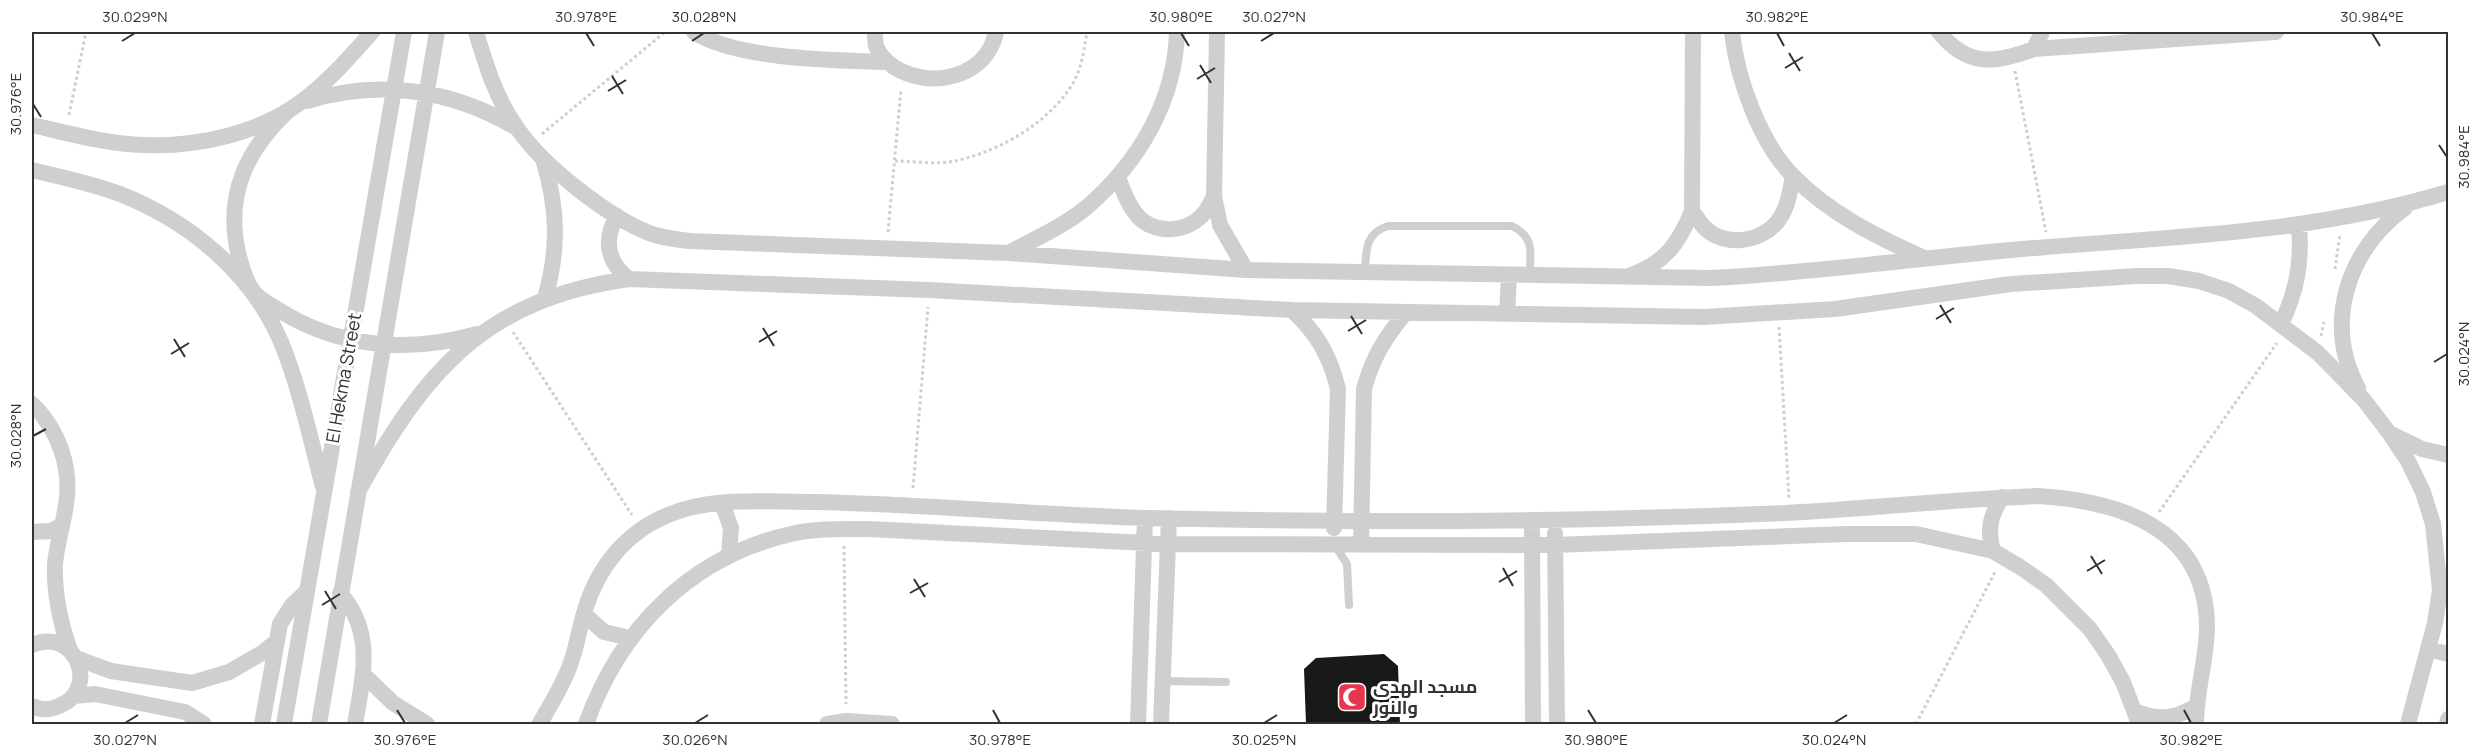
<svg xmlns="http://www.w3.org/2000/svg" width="2480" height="756" font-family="Manrope,Cairo,sans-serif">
<rect width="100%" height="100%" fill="#fff"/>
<!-- building -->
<path fill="#191919" d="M1384,654L1398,666L1400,724H1306L1304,669L1316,658Z"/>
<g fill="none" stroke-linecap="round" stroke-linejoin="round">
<!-- path -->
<path stroke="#cfcfcf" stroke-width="3" stroke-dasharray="3 3" stroke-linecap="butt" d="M2015,71L2046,232
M69,115L86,32
M542,134L665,32
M895,161C914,161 936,165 955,161C1000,151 1047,124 1072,85C1082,68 1084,50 1087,32
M888,232L901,89
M2335,269L2340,234
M1779,327L1789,498
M513,332L632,515
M2321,336L2324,322
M913,488L928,307
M2159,512L2277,343
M844,546L846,704
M1916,724L1995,572"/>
<!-- lane -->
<path stroke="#cfcfcf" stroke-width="8" d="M1365,272C1366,251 1365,233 1388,226H1512C1535,237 1531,254 1529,276
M1334,544L1347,564L1349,605
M1162,681L1226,682"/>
<!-- street -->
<path stroke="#cfcfcf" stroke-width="16" d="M476,32C486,65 496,99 517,128C543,166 607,216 649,233C662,238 675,239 689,241L1008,253L1246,270L1711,278C1815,273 1918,258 2022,249C2165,237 2310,234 2448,192
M694,32C738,60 835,60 887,62
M875,32C875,36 875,41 876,46C879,54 887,62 894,67C930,90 987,78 996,32
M1217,32L1214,196L1220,225L1246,270
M1732,32C1737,79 1760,143 1794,177C1829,213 1877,237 1922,257
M1939,32C1967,67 1995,64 2034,49L2276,32
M2034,49L2042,32
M307,101C379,79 450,89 515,127
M289,110C247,149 225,194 238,252C241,265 245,280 253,291C259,300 273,306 282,312C341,348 411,353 477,334
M32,125C68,133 106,144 144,145C197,147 258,134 301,102C328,82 350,57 372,32
M543,159C558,207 559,250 545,298
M32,170C61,177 91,183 120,194C189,221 252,273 281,342C299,385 311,441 323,487
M1118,177C1123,190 1127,203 1136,214C1153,236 1189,233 1205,212C1209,207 1211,201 1214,196
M1692,211C1696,216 1699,221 1703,226C1723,248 1760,243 1778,221C1788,208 1790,191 1793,176
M617,216C603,240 607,262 629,279
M1008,253C1035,239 1064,226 1087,207C1139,162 1175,101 1177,32
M1631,275C1665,263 1679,243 1692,211L1693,32
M1292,310C1317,333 1330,356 1338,389L1334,528
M1507,314L1509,276
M2281,324C2297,291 2302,262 2299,225
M2358,388C2323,322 2348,249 2406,207
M32,404C59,430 72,468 66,505C63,525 57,544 55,564C54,594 60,622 70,650
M2391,434L2422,449L2448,455
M358,492C425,370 485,299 629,279L929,290L1292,310L1704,317L1835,309L2011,284L2137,276H2168L2199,281L2229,291L2256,306L2318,353L2364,400L2390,434L2408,461L2423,492L2433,524L2440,590L2435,623L2408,724
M722,503L731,528L729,554
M1532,521L1533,724
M32,532L51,531L61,526
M1555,533L1557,724
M1361,544L1364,389C1373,356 1385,338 1406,312
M1993,551C1987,530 1990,516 2002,497
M340,593C375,632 363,677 355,724
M584,614L604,632L630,638
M32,645C75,626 101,689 59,706C50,710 40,710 32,706
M2429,649L2448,654
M76,658L111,671L192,683L229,672L262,653L277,641
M363,674L393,703L427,724
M74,696L95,694L185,712L204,724
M2135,711C2158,721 2175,719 2196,706
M540,723C551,704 563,685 570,665C577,647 579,628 585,610C598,567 626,532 668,515C712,496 767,502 814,502C925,504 1036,515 1148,518C1360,523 1573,522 1785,513C1870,509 1954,499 2038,496C2119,501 2205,527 2207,625C2207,659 2196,691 2196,724
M262,724L280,624L292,605L307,591
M284,724L404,32
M319,724L437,32
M586,724C620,629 690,557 791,534C816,528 843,529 868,529L1168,544L1555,545L1847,534H1916L1993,551L2020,567L2046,585L2090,629L2108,655L2123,682L2139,724
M827,724L846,721L892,724
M1138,724L1145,518
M1161,724L1169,518
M2447,724L2448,719"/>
</g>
<!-- ticks -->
<path fill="none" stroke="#323232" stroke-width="2" d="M586,33L594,46M1181,33L1189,46M1777,33L1784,46M2372,33L2380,46M122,41L135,33M692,41L704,33M1261,41L1274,33M1789,53L1800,71M1200,65L1211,83M1785,68L1803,57M612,76L623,94M1197,79L1215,68M608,91L626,80M33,104L41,117M2439,145L2447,157M1940,305L1951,323M1351,316L1362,334M1936,319L1954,308M763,328L774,346M1348,331L1366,320M174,339L185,357M759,342L777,331M171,354L189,343M2434,362L2447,354M33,436L46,429M2091,556L2102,574M1503,568L1513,586M2087,571L2105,560M914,579L925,597M1499,582L1517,571M325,591L336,609M910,593L928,583M322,605L340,594M397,710L405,723M993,710L1000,723M1588,710L1596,723M2184,710L2191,723M125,723L138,715M695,723L708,715M1264,723L1277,715M1834,723L1847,715"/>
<!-- icons -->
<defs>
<g id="mosque-square" transform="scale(1.5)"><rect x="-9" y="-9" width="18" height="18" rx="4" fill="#e7364e" stroke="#fff"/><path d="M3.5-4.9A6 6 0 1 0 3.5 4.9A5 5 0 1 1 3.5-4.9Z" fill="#fff"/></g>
</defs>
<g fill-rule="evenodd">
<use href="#mosque-square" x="1352" y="697"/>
</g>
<g text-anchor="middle" stroke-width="6" stroke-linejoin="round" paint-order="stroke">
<!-- street labels -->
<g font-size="18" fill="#323232" stroke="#fff">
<text transform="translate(344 378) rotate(-80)" y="6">El Hekma Street</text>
</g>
<!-- poi labels -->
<g font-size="18" font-weight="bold" fill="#323232" stroke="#fff" text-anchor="start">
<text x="1373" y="693">مسجد الهدى<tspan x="1373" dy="21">والنور</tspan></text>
</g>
</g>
<!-- border -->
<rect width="2480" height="756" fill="none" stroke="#ffffff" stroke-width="66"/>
<rect x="33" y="33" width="2414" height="690" fill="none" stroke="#323232" stroke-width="2"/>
<g font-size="15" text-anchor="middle" fill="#323232">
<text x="135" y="22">30.029°N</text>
<text x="586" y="22">30.978°E</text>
<text x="704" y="22">30.028°N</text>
<text x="1181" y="22">30.980°E</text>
<text x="1274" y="22">30.027°N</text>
<text x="1777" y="22">30.982°E</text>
<text x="2372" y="22">30.984°E</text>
<text transform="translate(16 104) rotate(-90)" y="5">30.976°E</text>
<text transform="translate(2464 157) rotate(-90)" y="5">30.984°E</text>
<text transform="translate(2464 354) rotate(-90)" y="5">30.024°N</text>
<text transform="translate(16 436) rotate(-90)" y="5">30.028°N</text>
<text x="125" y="745">30.027°N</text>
<text x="405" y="745">30.976°E</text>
<text x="695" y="745">30.026°N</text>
<text x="1000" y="745">30.978°E</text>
<text x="1264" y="745">30.025°N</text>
<text x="1596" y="745">30.980°E</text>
<text x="1834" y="745">30.024°N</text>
<text x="2191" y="745">30.982°E</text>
</g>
</svg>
